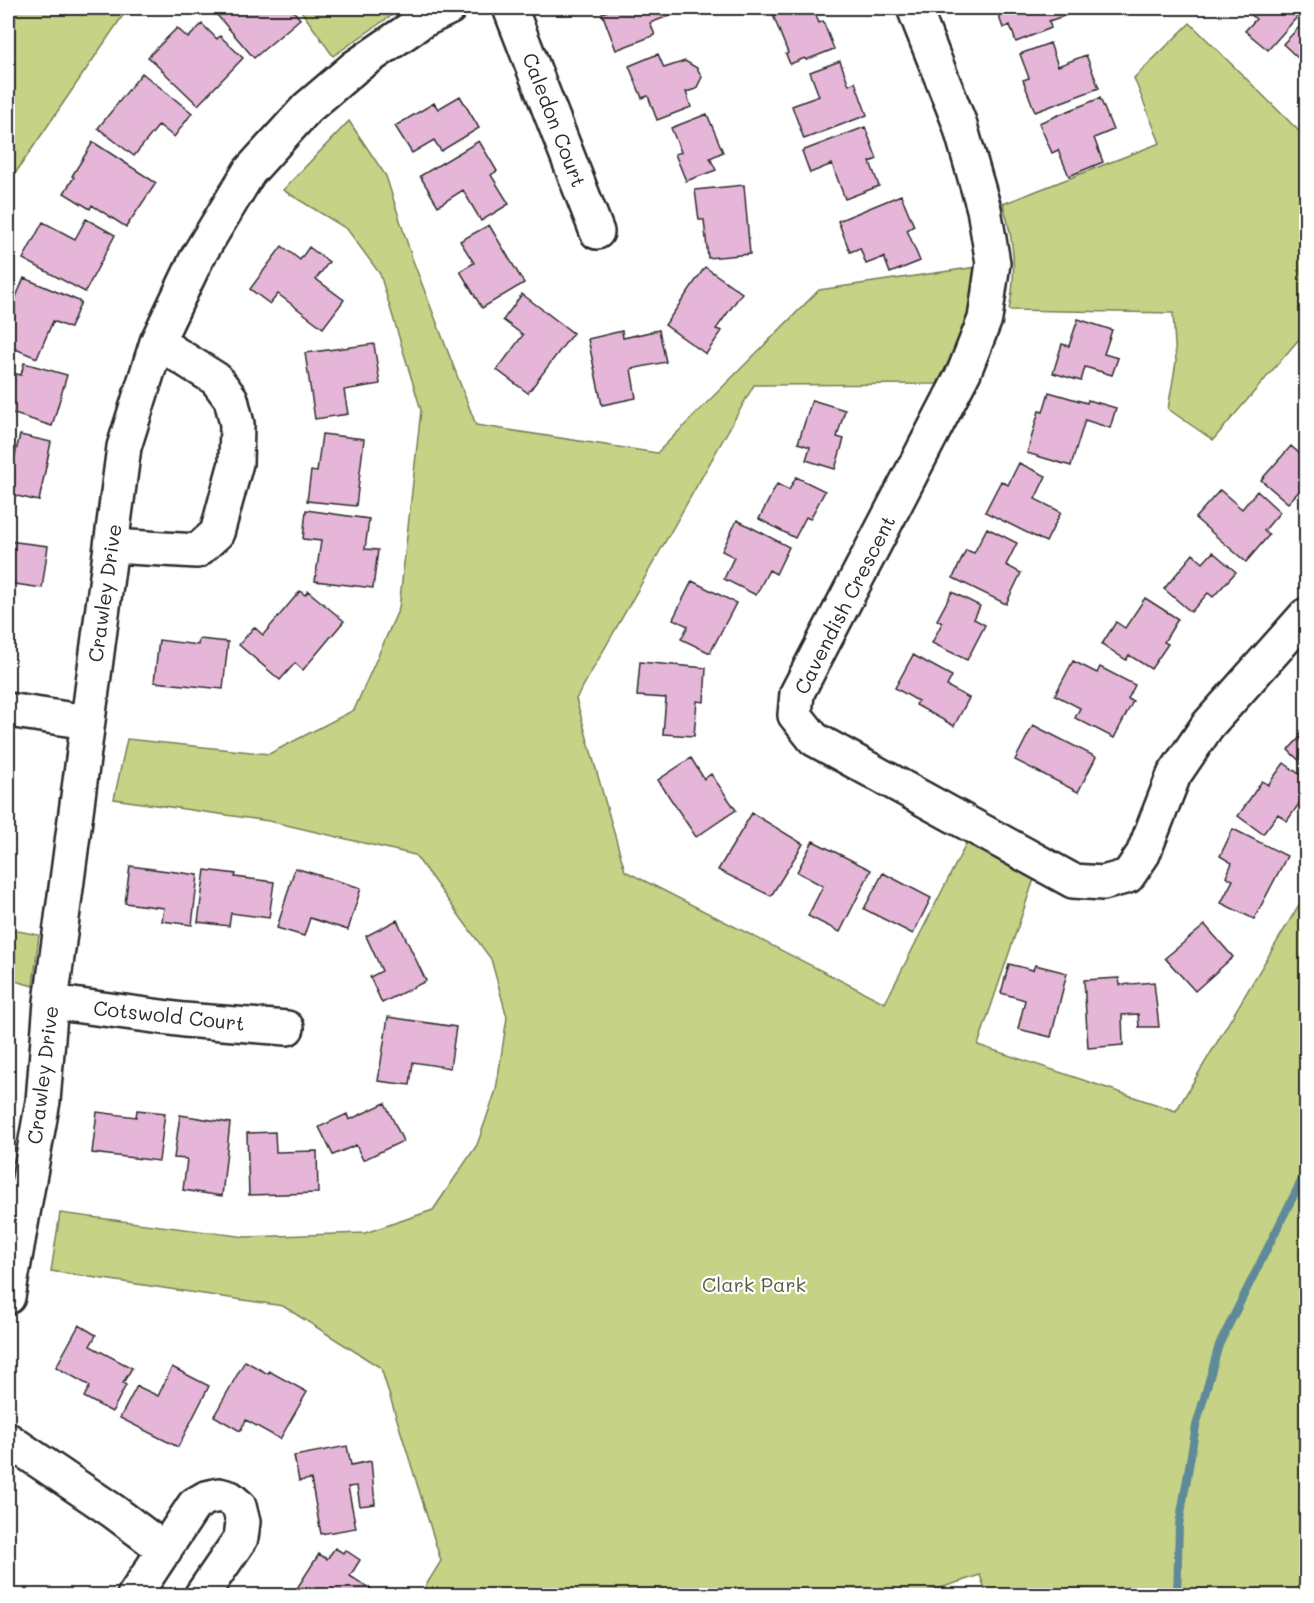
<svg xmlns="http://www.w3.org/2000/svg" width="1314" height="1603" font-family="Mali,sans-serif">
<rect width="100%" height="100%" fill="#fff"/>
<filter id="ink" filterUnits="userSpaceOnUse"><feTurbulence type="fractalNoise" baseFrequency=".0167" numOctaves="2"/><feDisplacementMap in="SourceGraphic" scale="12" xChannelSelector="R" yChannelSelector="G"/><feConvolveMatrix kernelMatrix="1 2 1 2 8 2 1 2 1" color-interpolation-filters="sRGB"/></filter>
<g filter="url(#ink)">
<!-- green -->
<path fill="#c6d285" stroke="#787e58" stroke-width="1.5" d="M8,8H128L8,184Z
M299,8H402L333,56Z
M1190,23L1306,138V331L1213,440L1168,409L1176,362L1173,313L1009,310C1017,272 1014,241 1003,204L1160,143L1134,78Z
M349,121L386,176L412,258L476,425L657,453L819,290L977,267L967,326L937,384L754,385L576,699L625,871L885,1003L969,838L1035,876L978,1045L1176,1111L1306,893V1471L1301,1482L1304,1595H987L980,1575L916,1596L420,1595L441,1561L381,1368L283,1306L51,1271L60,1213L246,1237L365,1233L433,1210L477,1145L496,1090L507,1017L491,959L415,855L269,821L114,799L127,739L269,754L354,710L399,608L421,410L380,274L347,229L283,190Z
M8,929L39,935L33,986L8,979Z"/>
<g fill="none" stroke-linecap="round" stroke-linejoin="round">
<!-- stream -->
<path stroke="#5f8a99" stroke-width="8" d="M1177,1596L1179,1525L1196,1426L1219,1345L1306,1171"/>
</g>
<!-- building -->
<path fill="#e5b6d8" stroke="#2b2b2b" stroke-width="1.5" d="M211,8H259L261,9L262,8H291L300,19L254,58Z
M616,8H672L674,14L650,23L655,35L616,50L602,13Z
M793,8H813L819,23L823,21L834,49L806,60L805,58L790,64L786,54L788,53L773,15Z
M996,8H1073L1075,12L1049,21L1051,28L1016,42L1010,25L1003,28Z
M1243,8H1305L1268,50L1245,31L1256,19Z
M1306,20V53L1300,60L1283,44Z
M202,24L217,39L220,36L243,58L198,105L148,57L177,28L188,38Z
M1050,43L1058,66L1086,55L1099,88L1035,112L1023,80L1029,78L1020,54Z
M658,54L664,68L685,61L697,68L702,77L696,89L686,92L691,107L657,120L648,96L642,98L629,66Z
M840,61L849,85L855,82L867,115L804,139L792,106L819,96L810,72Z
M142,73L192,113L174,137L159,125L134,156L98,128Z
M460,96L479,128L441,151L434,140L412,153L395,126L434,103L438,109Z
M1100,98L1113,130L1094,138L1103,162L1069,176L1058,150L1052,153L1039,123Z
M707,114L723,152L710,158L716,170L686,181L675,154L681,152L671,128Z
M865,127L877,159L870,162L879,186L845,199L832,164L810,173L802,151Z
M479,141L497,171L491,175L509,204L481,221L463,190L438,206L420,176Z
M93,142L156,183L126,227L92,205L90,209L64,193L74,177L72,176Z
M744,185L750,254L708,258L704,220H699L695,190Z
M901,195L914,226L907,230L920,261L890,273L884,257L866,264L860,248L850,252L838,221Z
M86,219L115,235L85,292L23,259L43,222L75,239Z
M489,225L524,283L482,308L460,271L474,263L460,241Z
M282,246L300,260L309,247L329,262L316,279L344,300L323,328L278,294L270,304L250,289Z
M705,267L742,293L716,329L722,331L706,354L665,325Z
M24,278L81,302L70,328L53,321L37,358L8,346V316Z
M522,294L573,333L528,393L497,370L523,335L503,320Z
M1078,319L1112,330L1104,354L1118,358L1112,375L1085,367L1081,381L1053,373L1062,344L1069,346Z
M659,330L666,362L631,369L636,398L602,405L588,339L622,331L623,338Z
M374,344L380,384L344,390L348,414L315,419L305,353Z
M24,363L67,375L52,426L8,412V372L21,375Z
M1049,392L1087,403L1088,400L1116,408L1110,428L1085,420L1071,466L1027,453L1039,411L1043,412Z
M812,400L845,410L837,437L844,439L835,469L806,460L810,447L798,443Z
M322,434L364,439L356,506L307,501L311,471L317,472Z
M20,435L51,442L39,501L8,494V457L14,459Z
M1306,445V486L1305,485L1288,503L1261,480L1291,446L1299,453Z
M1019,463L1046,476L1035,499L1061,512L1046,542L985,512L1001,481L1008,485Z
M796,477L825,491L810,519L806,517L795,538L759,519L777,484L789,490Z
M1220,490L1242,509L1257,491L1280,512L1264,531L1269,535L1246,562L1195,518Z
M306,510L369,519L365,549L378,550L373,588L315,581L321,541L303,539Z
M737,520L789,547L776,574L769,570L756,595L724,579L734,557L722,551Z
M987,528L1017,543L1006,565L1021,573L1006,604L953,578L966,550L974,553Z
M8,541L48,546L42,588L8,583Z
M1213,552L1236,572L1213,597L1208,593L1191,612L1164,589L1193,554L1203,563Z
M692,581L736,603L710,653L681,639L688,626L673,619Z
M300,591L305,595L308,591L344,621L303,670L295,663L280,680L239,645L254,627L263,635Z
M952,592L980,606L974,619L985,625L967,660L932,643L942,623L937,620Z
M1145,598L1178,619L1164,642L1168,644L1151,669L1129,655L1126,660L1102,644L1116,622L1125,628Z
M199,639L228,642L223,689L154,682L159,640L198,645Z
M913,655L952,676L947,686L969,698L954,726L916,705L918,701L895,688Z
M1073,661L1097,673L1100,667L1135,685L1128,699L1133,701L1114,738L1075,718L1080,708L1055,695Z
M640,662L706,668L704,702L697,701L694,736L663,734L666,698L637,696Z
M1033,725L1096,757L1078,792L1015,760Z
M1306,731V767L1288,750Z
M691,758L704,779L711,774L736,810L696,837L658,780Z
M1284,763L1306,779V794L1287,821L1278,814L1263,834L1238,816L1262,781L1268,785Z
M752,813L803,844L771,896L718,870Z
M1233,829L1287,856L1254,919L1221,903L1233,880L1226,877L1232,863L1220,856Z
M813,841L871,870L840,932L808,916L823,886L797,872Z
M130,866L198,875L192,925L162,921L164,908L125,903Z
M295,868L361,888L348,930L310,918L304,936L277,928Z
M205,870L236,874L235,877L274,882L269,918L231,913L229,926L198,922Z
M883,873L931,898L913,934L864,909Z
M397,920L426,981L382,1003L370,977L382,971L366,936Z
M1205,925L1233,957L1195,991L1165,958Z
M1009,964L1033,970L1035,965L1067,973L1051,1037L1018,1029L1025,1000L1001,993Z
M1119,978L1120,985L1154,982L1159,1027H1139L1138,1014L1122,1015L1123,1045L1088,1048L1084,980Z
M388,1017L456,1027L450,1068L413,1062L410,1085L378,1081Z
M385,1103L403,1141L363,1160L356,1145L333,1155L319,1127L347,1114L349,1120Z
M137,1110L165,1113L159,1161L92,1153L97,1112L136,1117Z
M180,1115L230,1123L222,1196L183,1190L187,1159L174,1158Z
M275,1132L276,1152L317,1151L318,1193L249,1195L247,1133Z
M79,1325L96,1335L90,1346L132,1368L123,1383L126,1385L112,1412L84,1397L90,1386L56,1367Z
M245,1361L268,1374L269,1371L307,1392L280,1439L246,1420L240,1431L214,1416Z
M172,1367L209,1386L178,1447L120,1418L137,1386L158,1396Z
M347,1446L351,1465L371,1461L375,1504L360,1506L357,1486L348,1487L356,1528L321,1534L311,1479L299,1481L294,1456Z
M335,1548L343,1553L345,1550L360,1560L350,1576L375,1592L373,1596H292L319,1554L327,1559Z
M8,1586L15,1596H8Z"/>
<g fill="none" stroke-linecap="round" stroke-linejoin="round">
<!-- minor casing -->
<g stroke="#2b2b2b" stroke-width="38">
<path id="minor" d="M510,8L597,232
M914,8L959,122L984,209L993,263L985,319L964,372L797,693L795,715L814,739L1073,881L1103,883L1128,876L1143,854L1174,775L1208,725L1306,615
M112,546L197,551L217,533L236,463L237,424L231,399L216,379L157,342
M8,710L87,722
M51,1002L184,1020L287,1028
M8,1297L43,1101L51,1002L124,447L157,342L197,258L249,172L307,108L355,67L422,21L449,8
M8,1440L113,1511L165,1550
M134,1596L194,1505L206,1498L219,1495L230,1498L239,1506L243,1522L241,1538L201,1596"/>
</g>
<!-- minor -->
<use href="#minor" stroke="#fff" stroke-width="33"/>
</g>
</g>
<g text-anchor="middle" stroke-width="4.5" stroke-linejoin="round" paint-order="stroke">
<!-- street labels -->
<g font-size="20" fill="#2b2b2b" stroke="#fff">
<text transform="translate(554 120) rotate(69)" y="7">Caledon Court</text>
<text transform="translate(105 593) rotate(-82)" y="7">Crawley Drive</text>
<text transform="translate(845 605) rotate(-63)" y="7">Cavendish Crescent</text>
<text transform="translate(169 1016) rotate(6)" y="7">Cotswold Court</text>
<text transform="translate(43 1075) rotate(-83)" y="7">Crawley Drive</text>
</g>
<!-- park labels -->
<g font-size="20" fill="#5a5d46" stroke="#fff">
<text x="754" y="1292">Clark Park</text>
</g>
</g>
<!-- margin -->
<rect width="1314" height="1603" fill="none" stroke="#fff" stroke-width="30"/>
<rect x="15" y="15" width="1284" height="1573" fill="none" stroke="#2b2b2b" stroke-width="2" filter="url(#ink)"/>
</svg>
